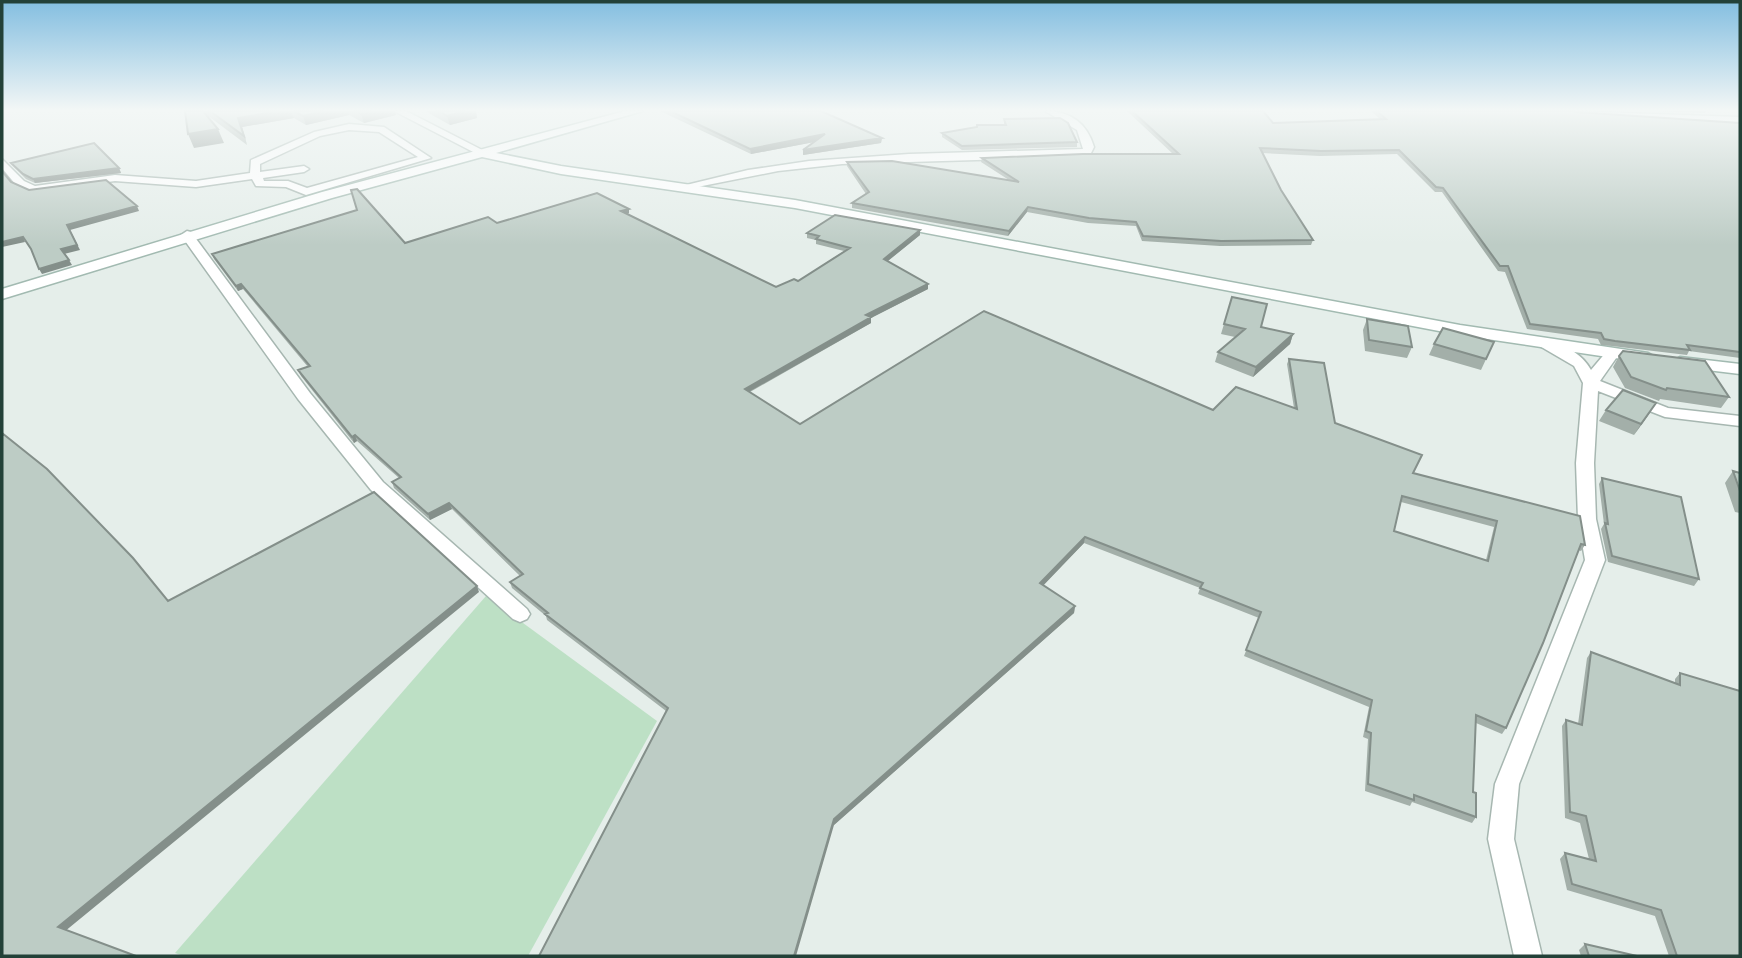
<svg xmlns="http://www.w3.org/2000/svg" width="1742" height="958" font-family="'IBM Plex Sans',sans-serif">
<rect width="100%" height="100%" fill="#e5eeea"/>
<!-- green -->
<path fill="#bde0c5" d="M486,596L657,721L528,956H184L175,953Z"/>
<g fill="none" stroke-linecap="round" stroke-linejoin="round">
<!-- street casing -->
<g stroke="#a7b7b1" stroke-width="3">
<path id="street" d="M394,111H406L490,154L481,156Z
M1045,111C1070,111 1087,123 1094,147L1091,153L1077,157L842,164L778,171L687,189L682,186L748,170L809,161L909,154L1083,149L1077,130Z
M1569,111L1740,117V123L1574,114Z
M349,124L384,127L431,158L306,195L286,187L256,186L252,179L196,187L115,181L33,192L16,185L2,168V159L24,181L35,186L115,175L196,181L250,173L251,160L314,132ZM349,130L379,132L418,157L307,188L288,181H264L263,178L304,172L309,169L304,166L260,172V164L320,136Z
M187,231L191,232L310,393L383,482L527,609L530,614L527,619L520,622L513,619L371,490L298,399L183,238L181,235Z
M1543,338C1561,343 1582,353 1591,370L1607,351H1617L1619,354L1600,381L1668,408L1740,416V426L1665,417L1598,391L1594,463L1596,519L1605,560L1519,784L1514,839L1542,956H1514L1488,839L1495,784L1585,560L1578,519L1576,463L1583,383L1574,366L1538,345L1536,342Z"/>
</g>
<!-- secondary casing -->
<g stroke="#a2bab1" stroke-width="3">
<path id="secondary" d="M625,111H643L496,153L561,166L795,200L1460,325L1648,353L1657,358L1648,363L1460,335L795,208L561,174L482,157L332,198L2,299V289L322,192Z
M1680,357L1740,364V374L1674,366L1671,362Z"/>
</g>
<!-- street -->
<use href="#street" fill="#fff" fill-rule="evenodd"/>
<!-- secondary -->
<use href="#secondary" fill="#fff" fill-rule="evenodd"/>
</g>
<!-- wall -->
<path fill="#a3afa9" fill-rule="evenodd" d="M205,111H395L396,115L364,123L349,115L306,125L294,118L242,127L247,145L207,115Z
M425,111H476L477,118L450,125Z
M660,111H821L882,138L881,143L803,155L814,142L751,154Z
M1127,111H1263L1273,123L1381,120L1371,111H1574L1576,112L1740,123V358L1689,351L1687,355L1612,346L1601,345L1598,339L1527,329L1505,272L1498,271L1442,192H1435L1397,154L1320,156L1262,153L1281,190L1313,240L1311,245L1220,246L1142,241L1136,226L1088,223L1027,212L1008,236L852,208V203L866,194L847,166V162L1009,180L981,162L982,158L1173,154Z
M1648,111H1706L1705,113Z
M1004,119L1077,142V147L962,150L942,137V133L976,127L977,125H1004Z
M11,163L119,168L121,173L35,183L26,179L14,167Z
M629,213L628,214L776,287L798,281L844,251L816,244V240L807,238V233L920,230V235L888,261L928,284V289L871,318V323L750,392L800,424L1294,408L1287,364L1289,359L1335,423L1413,473L1585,545L1581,551L1578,550L1506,728L1502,734L1476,723L1473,792L1476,817L1472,823L1412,802L1410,806L1365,791L1368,739L1363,737L1369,707L1244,656L1259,618L1198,594L1200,588L1084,543L1043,585L1075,606L1074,613L834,825L666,711L547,620L546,616L512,588L510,582L520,576L452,509L430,520L394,488L392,482L399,478L357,441L354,443L301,376L298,370L308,367L243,289L238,291L214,259L212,254L405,243L497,223ZM1401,502L1494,527L1486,560L1394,531Z
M1367,319L1412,347L1407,358L1365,351L1363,330Z
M1224,324L1261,327L1293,334L1290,344L1253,377L1215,362L1218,352L1235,337L1221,334Z
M1494,342L1481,370L1429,355L1434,344Z
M1619,356L1729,397L1721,408L1660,399L1659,401L1625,388L1613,367Z
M1606,410L1649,414L1634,435L1599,421Z
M1733,471L1740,473V513L1735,512L1725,483Z
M1602,478L1699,579L1694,586L1608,562L1601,529L1604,524L1599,484Z
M1591,652L1675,683V679L1680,673L1740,956H1669L1655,916L1567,890L1560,859L1565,853L1589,859L1580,823L1565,818L1562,726L1566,720L1578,724L1587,658Z
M1585,944L1637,956H1581L1579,950Z"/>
<!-- shaded-wall -->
<path fill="#848f8a" d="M280,111H291L294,118L242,127L247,145L238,118Z
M324,111H348L349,115L306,125L303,116Z
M372,111H395L396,115L364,123L361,114Z
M466,111H476L477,118L450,125L447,116Z
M218,129L224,143L194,148L188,134Z
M825,134V140L751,154L750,149Z
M882,138L881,143L803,155V150Z
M119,168L121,173L35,183L33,179Z
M137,206L139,211L70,230L80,250L64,254L61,249L67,225Z
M1028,207L1027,212L1008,236L1009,231Z
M629,209V213L622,215L621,211Z
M920,230V235L884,264V259Z
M23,237L25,242L2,247V242Z
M69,260L72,265L42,274L39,269Z
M241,284L243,289L238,291L236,286Z
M928,284V289L871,318V323L745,394V389L866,315Z
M1293,334L1290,344L1253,377L1256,367Z
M1656,403L1649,414L1634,435L1641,424Z
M355,435L357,441L354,443L352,437Z
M449,503L452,509L430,520L428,514Z
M1085,537L1084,543L1039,590L1040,583Z
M477,586L479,592L64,932L58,927Z
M1075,606L1074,613L834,825L796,956H794L834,819Z"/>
<!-- building -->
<path fill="#bdccc5" stroke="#848f8a" stroke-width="2" fill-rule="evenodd" d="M185,111H203L218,129L188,134Z
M210,111H280L238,118L244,136Z
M293,111H324L303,116Z
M356,111H372L361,114Z
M439,111H466L447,116Z
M670,111H821L882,138L803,150L825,134L750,149Z
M1132,111H1263L1273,123L1386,119L1377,111H1574L1576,112L1740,123V352L1687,345L1690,350L1615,341L1604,339L1601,333L1530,324L1508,266H1500L1443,188L1436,187L1399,150L1321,151L1260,148L1281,190L1313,240L1221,241L1143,236L1136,222L1089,218L1028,207L1009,231L852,203L869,192L847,162L892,161L1019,182L982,158L1083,154H1179Z
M1060,118L1068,123L1077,142L962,146L942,133L977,127V125H1006L1004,119Z
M94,143L119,168L33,179L23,174L11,163Z
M2,171L11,182L29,190L106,180L137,206L67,225L77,245L61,249L69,260L39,269L31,249L23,237L2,242Z
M357,189L405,243L488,217L497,223L597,193L629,209L621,211L776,287L794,279L798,281L850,248L816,239L819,236L807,233L835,215L920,230L884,259L928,284L866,315L871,317L745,389L800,424L984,311L1213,410L1236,387L1297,409L1289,359L1324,363L1335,423L1422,455L1413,473L1580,516L1585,545L1581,544L1543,643L1506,728L1476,715L1473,792L1476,793V817L1414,795V800L1368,784L1371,733L1366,731L1372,700L1246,650L1261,612L1200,588L1203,583L1085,537L1040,583L1075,606L834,819L794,956H539L668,708L545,614L548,613L510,582L523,574L449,503L428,514L392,482L401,477L355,435L352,437L298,370L310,366L241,284L236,286L212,254L357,210L351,190ZM1402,496L1497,521L1488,561L1394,531Z
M1232,297L1267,304L1261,327L1293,334L1256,367L1218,352L1245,329L1224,324Z
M1367,319L1408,326L1412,347L1369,340Z
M1443,328L1494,342L1486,359L1434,344Z
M1623,351L1705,361L1729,397L1667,388L1666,390L1631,377L1619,356Z
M1623,390L1656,403L1641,424L1606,410Z
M2,433L47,469L133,558L168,601L374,492L477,586L58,927L136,956H2Z
M1733,471L1740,473V491Z
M1602,478L1681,497L1699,579L1612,556L1605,523L1608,524Z
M1591,652L1680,685V673L1740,691V956H1677L1661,910L1572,884L1565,853L1596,861L1586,816L1570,812L1566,720L1582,725Z
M1585,944L1637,956H1589Z"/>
<!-- sky -->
<linearGradient id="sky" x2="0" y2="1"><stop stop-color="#83bee0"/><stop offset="0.45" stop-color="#f3f7f6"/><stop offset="1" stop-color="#f3f7f6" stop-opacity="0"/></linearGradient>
<rect width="1742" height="245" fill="url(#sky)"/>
<!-- border -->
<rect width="1742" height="958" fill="none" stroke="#234138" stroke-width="7"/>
</svg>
